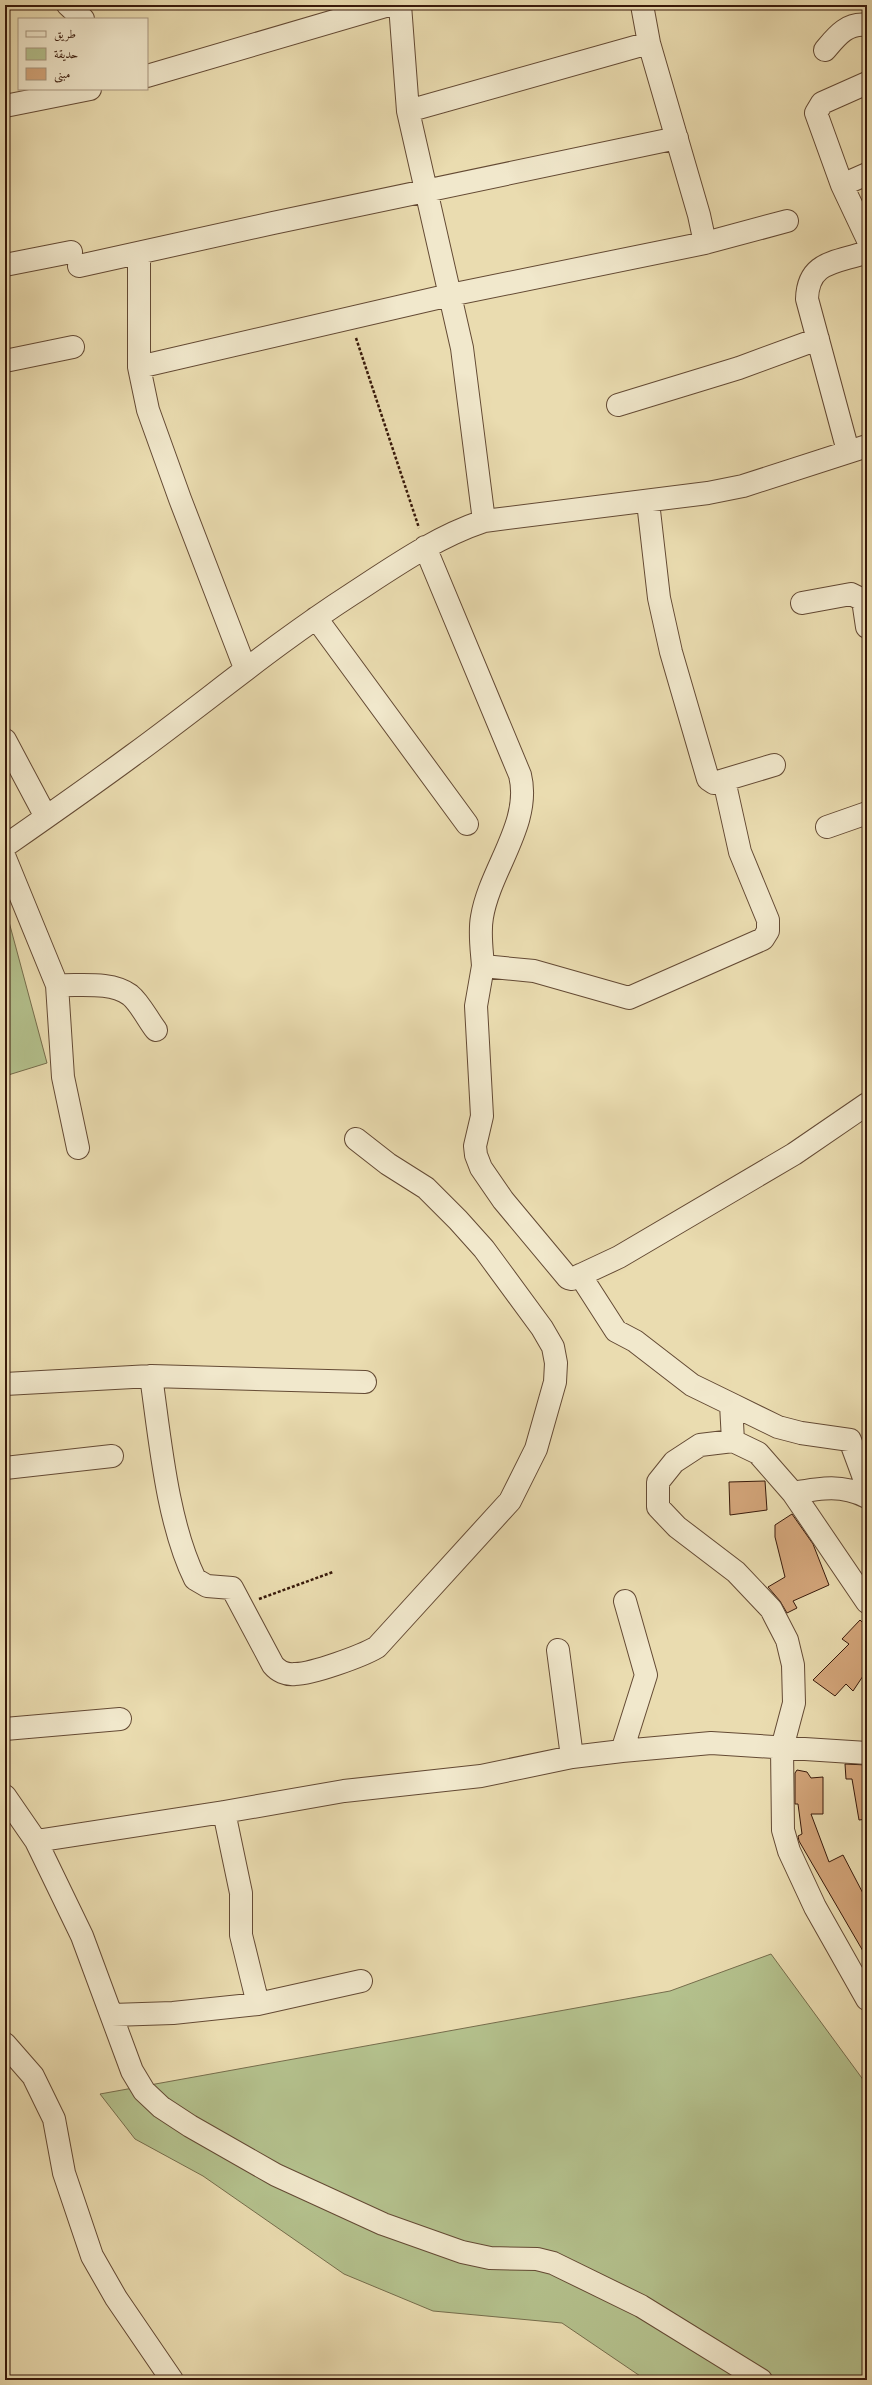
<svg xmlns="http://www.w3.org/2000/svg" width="872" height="2385" font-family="Cardo,Amiri,serif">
<rect width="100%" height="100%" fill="#eadcb0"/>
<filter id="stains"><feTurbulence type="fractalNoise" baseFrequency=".005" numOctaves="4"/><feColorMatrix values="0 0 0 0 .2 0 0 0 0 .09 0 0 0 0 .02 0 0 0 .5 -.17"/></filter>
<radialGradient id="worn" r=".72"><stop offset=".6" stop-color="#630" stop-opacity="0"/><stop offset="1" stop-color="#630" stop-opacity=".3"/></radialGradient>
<!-- green -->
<path fill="#b4c18d" stroke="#766d4c" d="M5,907L47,1063L5,1076Z
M771,1954L867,2085V2380H646L562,2323L433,2311L344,2274L203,2176L135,2139L100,2094L670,1991Z"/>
<!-- building -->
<path fill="#d3a57a" stroke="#38190a" d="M765,1481L767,1510L730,1515L729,1482Z
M792,1514L813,1544L829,1585L793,1601L797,1608L787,1613L780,1601L768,1587L785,1577L775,1537V1525Z
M860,1620L867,1627V1670L853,1691L846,1684L835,1696L813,1680L849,1644L842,1639Z
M845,1764L867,1765V1819L859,1820L852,1779H846Z
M797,1770L807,1772L811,1778L823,1777V1814H811L829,1862L843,1855L867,1901V1958L799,1841L798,1836L802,1834L798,1804H795V1773Z"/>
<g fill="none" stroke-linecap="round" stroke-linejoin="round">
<!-- minor casing -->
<g stroke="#644a34" stroke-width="24">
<path id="minor" d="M68,5L83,19
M400,5L408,111L462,348L484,521
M642,5L649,43L699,215L705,243
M825,50C836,37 847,22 867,25
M147,76L389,5
M867,83L822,103L816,113L842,185L867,238
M5,106L90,89
M408,111L649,43
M842,185L867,174
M139,254V367L148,410L180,499L245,668
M5,265L71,252
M79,266L273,223L677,138
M5,361L73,347
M139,367L450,295L705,243L787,221
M618,405L739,368L818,339
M848,451L807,299C808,262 834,263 864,253L867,249
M648,502L659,598L671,652L708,779L714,783L774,765
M425,547L520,775C532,823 490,869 482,917C479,933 482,951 483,966L534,971L629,998L763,939L768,931V920L740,852L724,780
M802,603L851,594L863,600L867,627
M316,618L467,824
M5,740L46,817
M827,827L867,813
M5,846C48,816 91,786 133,755C207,701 276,643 352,594C395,566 436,537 484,521L708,493L743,486L867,446
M5,858L57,985L63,1077L78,1148
M483,966L476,1006L482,1116L475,1146L476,1155L481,1168L503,1200L568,1278L572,1279L619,1257L794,1154L867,1104
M57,985C80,986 111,981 130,995C140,1003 148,1020 156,1030
M580,1275L616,1331L635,1341L692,1385L731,1404L733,1441
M151,1376C160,1439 167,1522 195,1579L207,1586L232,1588L273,1665C278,1671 286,1675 295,1674C312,1674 362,1656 377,1647L510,1501L536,1449L555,1382L556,1363L553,1347L542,1328L484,1249L458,1220L426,1188L388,1164L356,1139
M5,1384L151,1376L365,1382
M731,1404L778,1427L801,1433L850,1440L867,1486
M5,1468L112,1456
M793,1493C821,1488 842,1484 867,1497
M867,1602L793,1493L758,1453L733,1441L700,1445L674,1462L658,1482V1507L677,1527L736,1572L771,1609L787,1640L793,1665L794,1703L782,1748L783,1830L789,1851L815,1907L867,1999
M558,1650L572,1757
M5,1729L120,1719
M622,1751L646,1675L625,1601
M5,1796L36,1841L82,1936L132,2071L144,2091L161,2107L190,2126L276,2175L383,2224L462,2252L490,2258L537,2259L553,2263L641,2306L761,2380
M224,1812L241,1893V1935L258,2004
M36,1841L224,1812L344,1791L481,1776L572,1757L622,1751L711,1743L867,1753
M112,2015L173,2013L258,2004L361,1981
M5,2044L33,2076L54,2119L64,2173L92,2256L116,2298L172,2380"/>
</g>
<!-- path -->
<path stroke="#38190a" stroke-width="2.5" stroke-dasharray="3 2" stroke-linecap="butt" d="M356,338L419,528
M259,1599L333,1572"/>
<!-- minor -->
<use href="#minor" stroke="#f1e8cc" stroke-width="22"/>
</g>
<!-- margin -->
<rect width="872" height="2385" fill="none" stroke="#eadcb0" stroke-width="20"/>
<rect x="6" y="6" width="860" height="2373" fill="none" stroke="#38190a" stroke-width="2"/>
<rect x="10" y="10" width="852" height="2365" fill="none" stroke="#38190a"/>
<!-- legend -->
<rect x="18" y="18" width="130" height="72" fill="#f1e8cc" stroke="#a7957e"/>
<rect x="26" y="31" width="20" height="6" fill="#f1e8cc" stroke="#a7957e"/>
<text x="54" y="38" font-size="12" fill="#38190a">طريق</text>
<rect x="26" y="48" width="20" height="12" fill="#b4c18d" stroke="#a7957e"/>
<text x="54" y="58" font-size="12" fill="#38190a">حديقة</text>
<rect x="26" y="68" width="20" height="12" fill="#d3a57a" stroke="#a7957e"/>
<text x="54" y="78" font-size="12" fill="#38190a">مبنى</text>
<rect width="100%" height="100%" filter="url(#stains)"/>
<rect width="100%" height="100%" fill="url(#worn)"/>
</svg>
